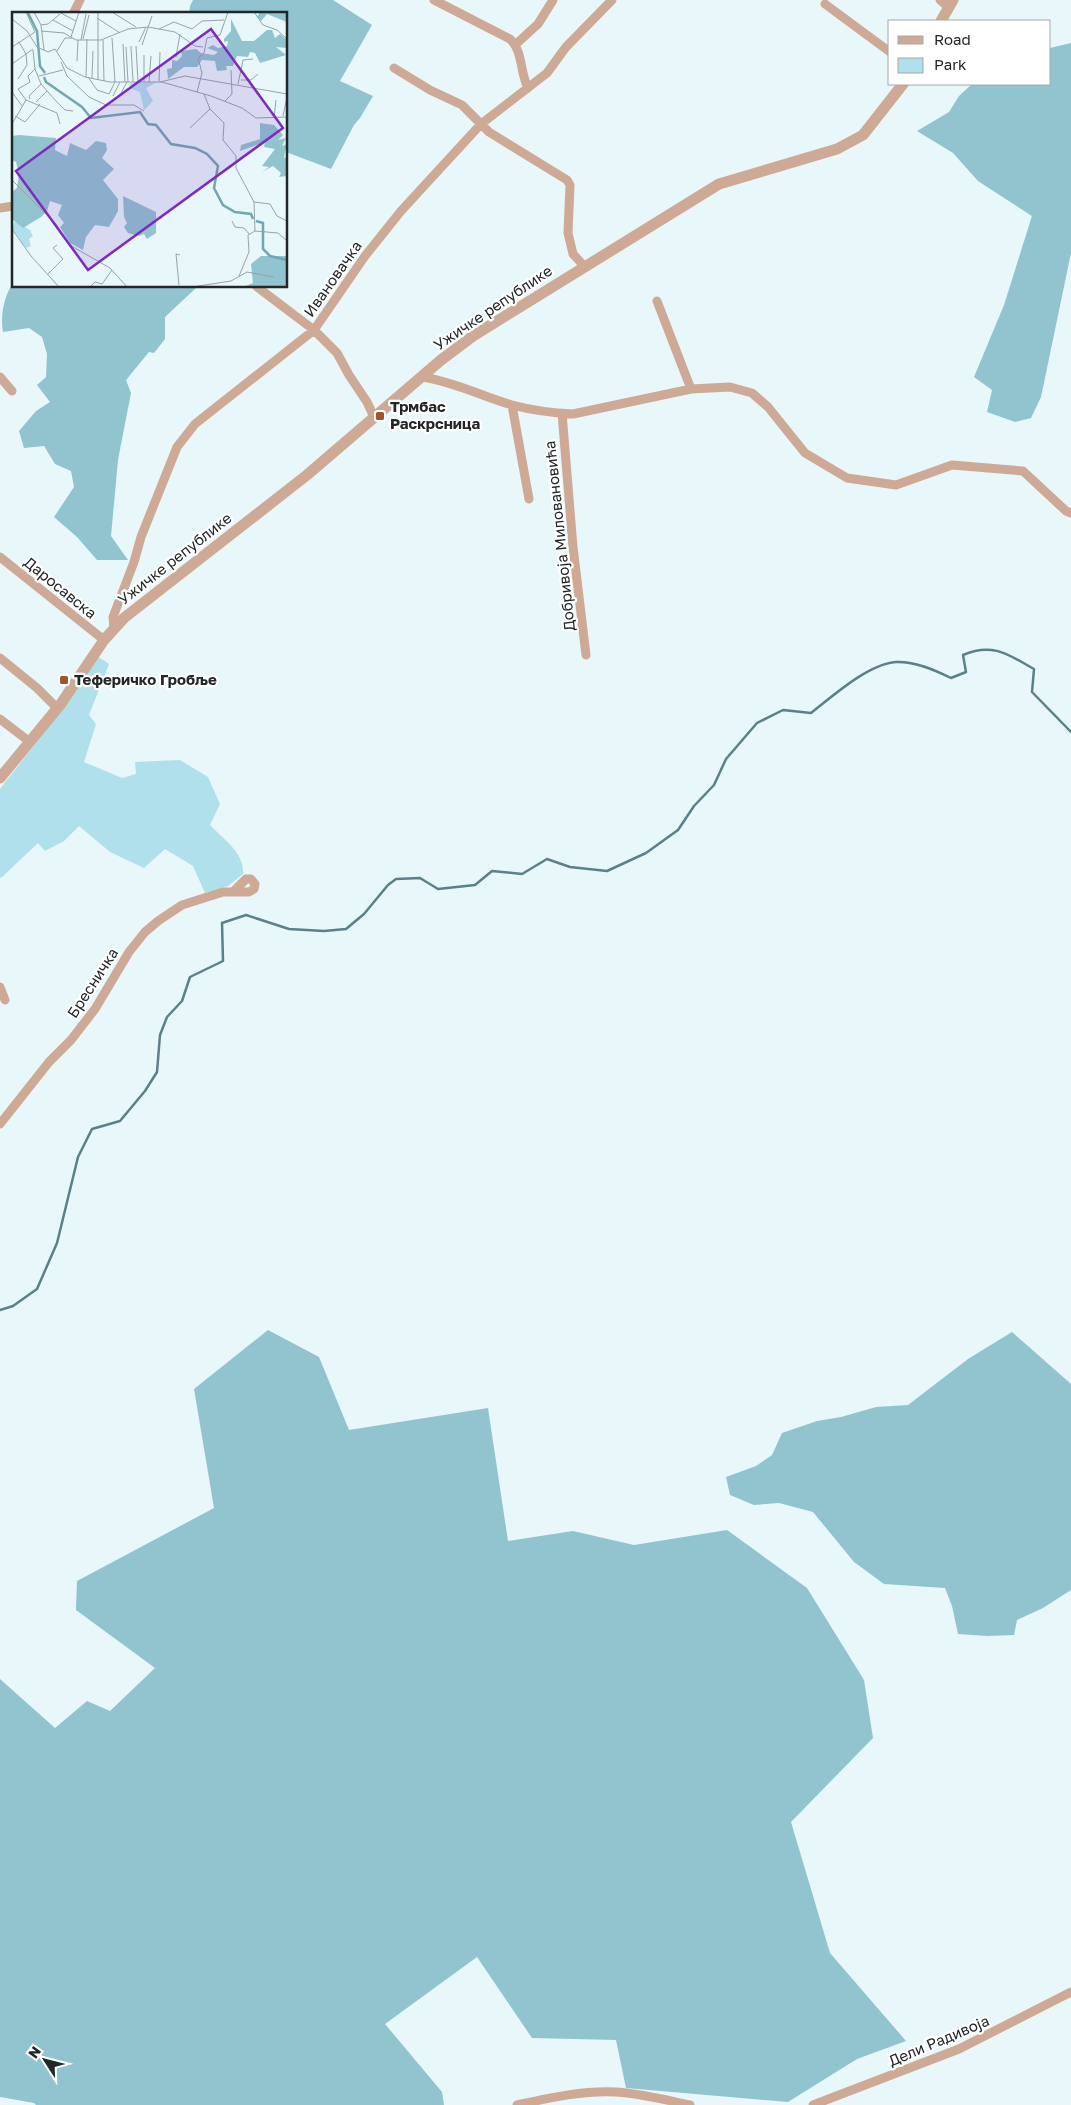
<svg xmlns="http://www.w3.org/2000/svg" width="1071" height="2105" font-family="'Golos Text',sans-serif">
<rect width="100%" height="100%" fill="#e8f7fa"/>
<!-- green -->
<path fill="#b0e0eb" d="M97,656L109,664L89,715L96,724L84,762L122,778L136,774L135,762L180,760L208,777L220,804L210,825C223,839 245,853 243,874L228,886L205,893L193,866L165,849L144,868L110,852L79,826L64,841L45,851L38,843L1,878L0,877V789L64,707Z"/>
<!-- forest -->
<path fill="#91c4cf" d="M193,0H333L372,25L340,81L373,96L360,118L354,125L331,169L286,152V14H189L190,6Z
M1071,43V253L1041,397L1031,418L1015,422L987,412L992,390L974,377L1004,305L1032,216L978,181L953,153L917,131L949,112L959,96L972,84H1050V48Z
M14,281V286H193L196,288L165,317V339L154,353L149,352L126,380L131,393L118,460L111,536L128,560H97L77,537L54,517L74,487L71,471L55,464L44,446L24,448L19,431L36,411L50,402L37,385L46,377L47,354L42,337L29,328L3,332C0,315 4,296 14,281Z
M268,1330L319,1357L349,1430L488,1408L508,1541L573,1531L634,1545L727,1530L807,1588L864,1680L873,1738L791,1822L830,1953L906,2041L857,2059L788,2102L626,2088L616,2040L532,2038L477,1957L385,2024L442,2092L444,2105H36L34,2103L0,2097V1679L55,1728L87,1701L110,1711L155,1668L76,1610L77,1581L214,1508L194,1389Z
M1012,1332L1071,1384V1590L1043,1608L1017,1620L1014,1635L987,1636L958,1634L952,1606L945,1588L884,1584L854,1562L813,1512L779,1503L754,1505L730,1495L726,1477L756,1466L772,1455L782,1433L817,1421L841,1417L876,1407L908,1405L968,1359Z"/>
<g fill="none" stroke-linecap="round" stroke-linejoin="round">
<!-- stream -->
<path stroke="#5b8087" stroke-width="2.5" d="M0,1310L13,1306L37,1289L57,1243L78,1157L92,1129L120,1121L145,1091L157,1072L160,1035L167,1017L182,1001L190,977L223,961L222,923L246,915L289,929L324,931L346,929L364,914L388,885L396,879L420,878L438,889L475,885L492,871L522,874L547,859L570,867L607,871L646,853L678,830L694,806L714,785L726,759L757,723L783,710L811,713C833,696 868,664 896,662C915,661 935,670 951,678L966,672L963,655C993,642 1009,655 1034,669L1032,692L1071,732"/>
<!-- minor -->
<path stroke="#cea995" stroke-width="9" d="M434,0L510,39C523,51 520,73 528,88
M940,0L949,8
M825,4L890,52
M73,14L80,0
M515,45L538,24L553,0
M394,68L430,90L462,105L489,132L567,180L570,185L568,233L573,254L584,266
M0,208L14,206
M256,286L314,330L337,353L349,375L367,402L374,417
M657,301L691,389
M0,377L12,391
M423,377C454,382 482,396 512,405C531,410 553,413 573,414L691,389L730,387L752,393L768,407L805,453L847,478L896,485L952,465L1023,471L1066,511L1071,513
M512,405L529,499
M562,413L573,547L586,655
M0,557L104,640
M114,628L113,617L134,562L141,537L177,447L195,424L314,330L365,256L401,211L481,124L547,73L566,47L612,0
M0,658L37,688L57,708
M0,719L30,742
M0,987L5,1000
M0,1124L49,1062L71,1040L95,1009L129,952L145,932L158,921L182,905L223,892H249L254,889L255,884L251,879H246L234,891
M517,2105C549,2098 584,2090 617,2092C642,2094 666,2100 690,2105
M813,2105L959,2049L1071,1992"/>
<!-- tertiary -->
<path stroke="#cea995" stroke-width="11" d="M941,21L953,0
M0,778L60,705L104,640L124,618L307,475L441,360L473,336L719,184L837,149L863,135L903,84"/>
</g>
<!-- markers -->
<g fill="#9d572c" stroke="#fff" stroke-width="2">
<rect x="375" y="411" width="10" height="10" rx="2.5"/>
<rect x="59" y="675" width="10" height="10" rx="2.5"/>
</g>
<g text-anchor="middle" stroke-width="4.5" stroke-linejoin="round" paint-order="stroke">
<!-- street labels -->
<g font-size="15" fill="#212627" stroke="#fff">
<text transform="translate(333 279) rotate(-55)" y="5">Ивановачка</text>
<text transform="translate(493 308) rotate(-34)" y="5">Ужичке републике</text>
<text transform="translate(560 536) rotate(-96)" y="5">Добривоја Миловановића</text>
<text transform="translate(175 559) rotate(-38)" y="5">Ужичке републике</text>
<text transform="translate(60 588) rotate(39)" y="5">Даросавска</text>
<text transform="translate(93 983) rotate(-57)" y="5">Бресничка</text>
<text transform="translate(939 2041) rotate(-23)" y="5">Дели Радивоја</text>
</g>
<!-- poi labels -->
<g font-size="15" font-weight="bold" fill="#212627" stroke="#fff" text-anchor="start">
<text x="390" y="412">Трмбас<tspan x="390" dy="17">Раскрсница</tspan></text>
<text x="74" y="685">Теферичко Гробље</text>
</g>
</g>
<!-- overview -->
<g transform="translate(12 12)">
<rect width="275" height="275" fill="#e8f7fa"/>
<path d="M145,70L134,76L141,89L132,98L128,80L118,76V71ZM3,209L18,218L21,224L17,227L19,234L14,236L0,216Z" fill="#b0e0eb"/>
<path d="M248,0H275V10L255,2L249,9L245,5ZM219,7L230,29H242L255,18H260L263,26L268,22L275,28V36L264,35L274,43L248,51L243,41L238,40L236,45L225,44L221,54H214L215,58L205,59L203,49L190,48L185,55H172L156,67L155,57L160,56V48L165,49L170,44L169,39L184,37L189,41L202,43L206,40L195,36L201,33L206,36L215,34L216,29L212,30V27L219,19ZM248,111L262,113L271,123L266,128L274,126L270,134L275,132L272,145L275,147V164L267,165L269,161L261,154L250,160L257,155L250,154L263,137L252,135L253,130L228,139L229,133L248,127ZM7,123L44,126L43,138L55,144L58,131L74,138L84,129L94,131L95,138L90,146L102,157L91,168L106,187V199L97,215L83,213L74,225L71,238L58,231L48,215L52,211L46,203L50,193L38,189L35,199L29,205L11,216L0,207V180L5,176L7,162L4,150L0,148V124ZM111,184L144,200V221L135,227L132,222L127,224L116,221L112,215L115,211L112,205ZM249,244H275V275H231L241,271L239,252Z" fill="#91c4cf"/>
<path fill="none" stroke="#74a6b0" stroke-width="2.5" d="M16,1L25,19L28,54L33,61M32,65L34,70L70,95L79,106L128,100L136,112L144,113L159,132L183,136L195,142L206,154L202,176L211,193L223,200L239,202L241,207M244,209L251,211V237L258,244L275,248"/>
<path fill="none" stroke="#98a3a6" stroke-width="1" d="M22,0L29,13L32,38M47,0L64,9M86,0V68M100,0L124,15M242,0L251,13L265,18L275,27M85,6L108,21M0,7L15,19L25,35L36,40L43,37L55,56L73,65L98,70H150L199,84L230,96L244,106L275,105M41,8L61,19M29,13L36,12L48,2M147,17L162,10L180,17L190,9L212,8M29,19L52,21L64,28H89L116,17L136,15L163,20L183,34L191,35M59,25L67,0M100,26L103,70M71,27L77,3M69,28L74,2M91,28L92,69M127,30L134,15M111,32L113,70M130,33L140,4M119,34L121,70M124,34L126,70M0,35L23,20L14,0M114,35L116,70M21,38L23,57L16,64L18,70L6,77L14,88L45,101L48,112M45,39L53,26H60M132,43V70M164,45L168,22M65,49L66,28M49,50L55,64L77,85L94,93H122L132,99M0,52L21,37M23,57L29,72L44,89L53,98L61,99M27,64L51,58M74,65L75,27M76,65L85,78L97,82L103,70M80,66L81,39M6,67L15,53L14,42L7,30M229,68H239L246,62M137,70L139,44M147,70L148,40M148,70L173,64L275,82M226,72L231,48L241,47M0,80L10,94M185,80L190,61L186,46L192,41L195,26L208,23L216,0M192,82L198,97L212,111L211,128L224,144V156L242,190L243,219L236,223L237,240L227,264M101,84L108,70M107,85L115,70M18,87L17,84L29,72M213,89L220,82L219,58M24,90L35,79M3,104L13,110L28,92M271,104L275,85M262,106L264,88M0,112L14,88M178,116L198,97M0,168L44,212L56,232L98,256L115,275M242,190L258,192L265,204L275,209M220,209L223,215L232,216L237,222M0,217L19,244L47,275M243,219L266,221L275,229M35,263L51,247L41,236L45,233M167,273L164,242L168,243M78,275L83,270L90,272L100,258M180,275L219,269L235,260L262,265"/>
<path fill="#7b2cbf" fill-opacity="0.15" stroke="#7b2cbf" stroke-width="2.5" d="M199,17L271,116L76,258L4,159Z"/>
<rect width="275" height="275" fill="none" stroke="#212627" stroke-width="2.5"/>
</g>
<!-- legend -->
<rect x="888" y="20" width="162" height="65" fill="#ffffff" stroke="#a6a8a9"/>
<rect x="898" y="36" width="25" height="8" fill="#cea995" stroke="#a6a8a9"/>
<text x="934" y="45" font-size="15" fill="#212627">Road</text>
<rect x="898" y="58" width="25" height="15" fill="#b0e0eb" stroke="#a6a8a9"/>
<text x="934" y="70" font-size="15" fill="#212627">Park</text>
<!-- north arrow -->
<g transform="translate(45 2060) rotate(306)" stroke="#ffffff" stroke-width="4" paint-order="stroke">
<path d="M0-4L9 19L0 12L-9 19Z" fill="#212627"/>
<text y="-8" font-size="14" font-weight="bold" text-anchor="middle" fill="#212627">N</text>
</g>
</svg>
